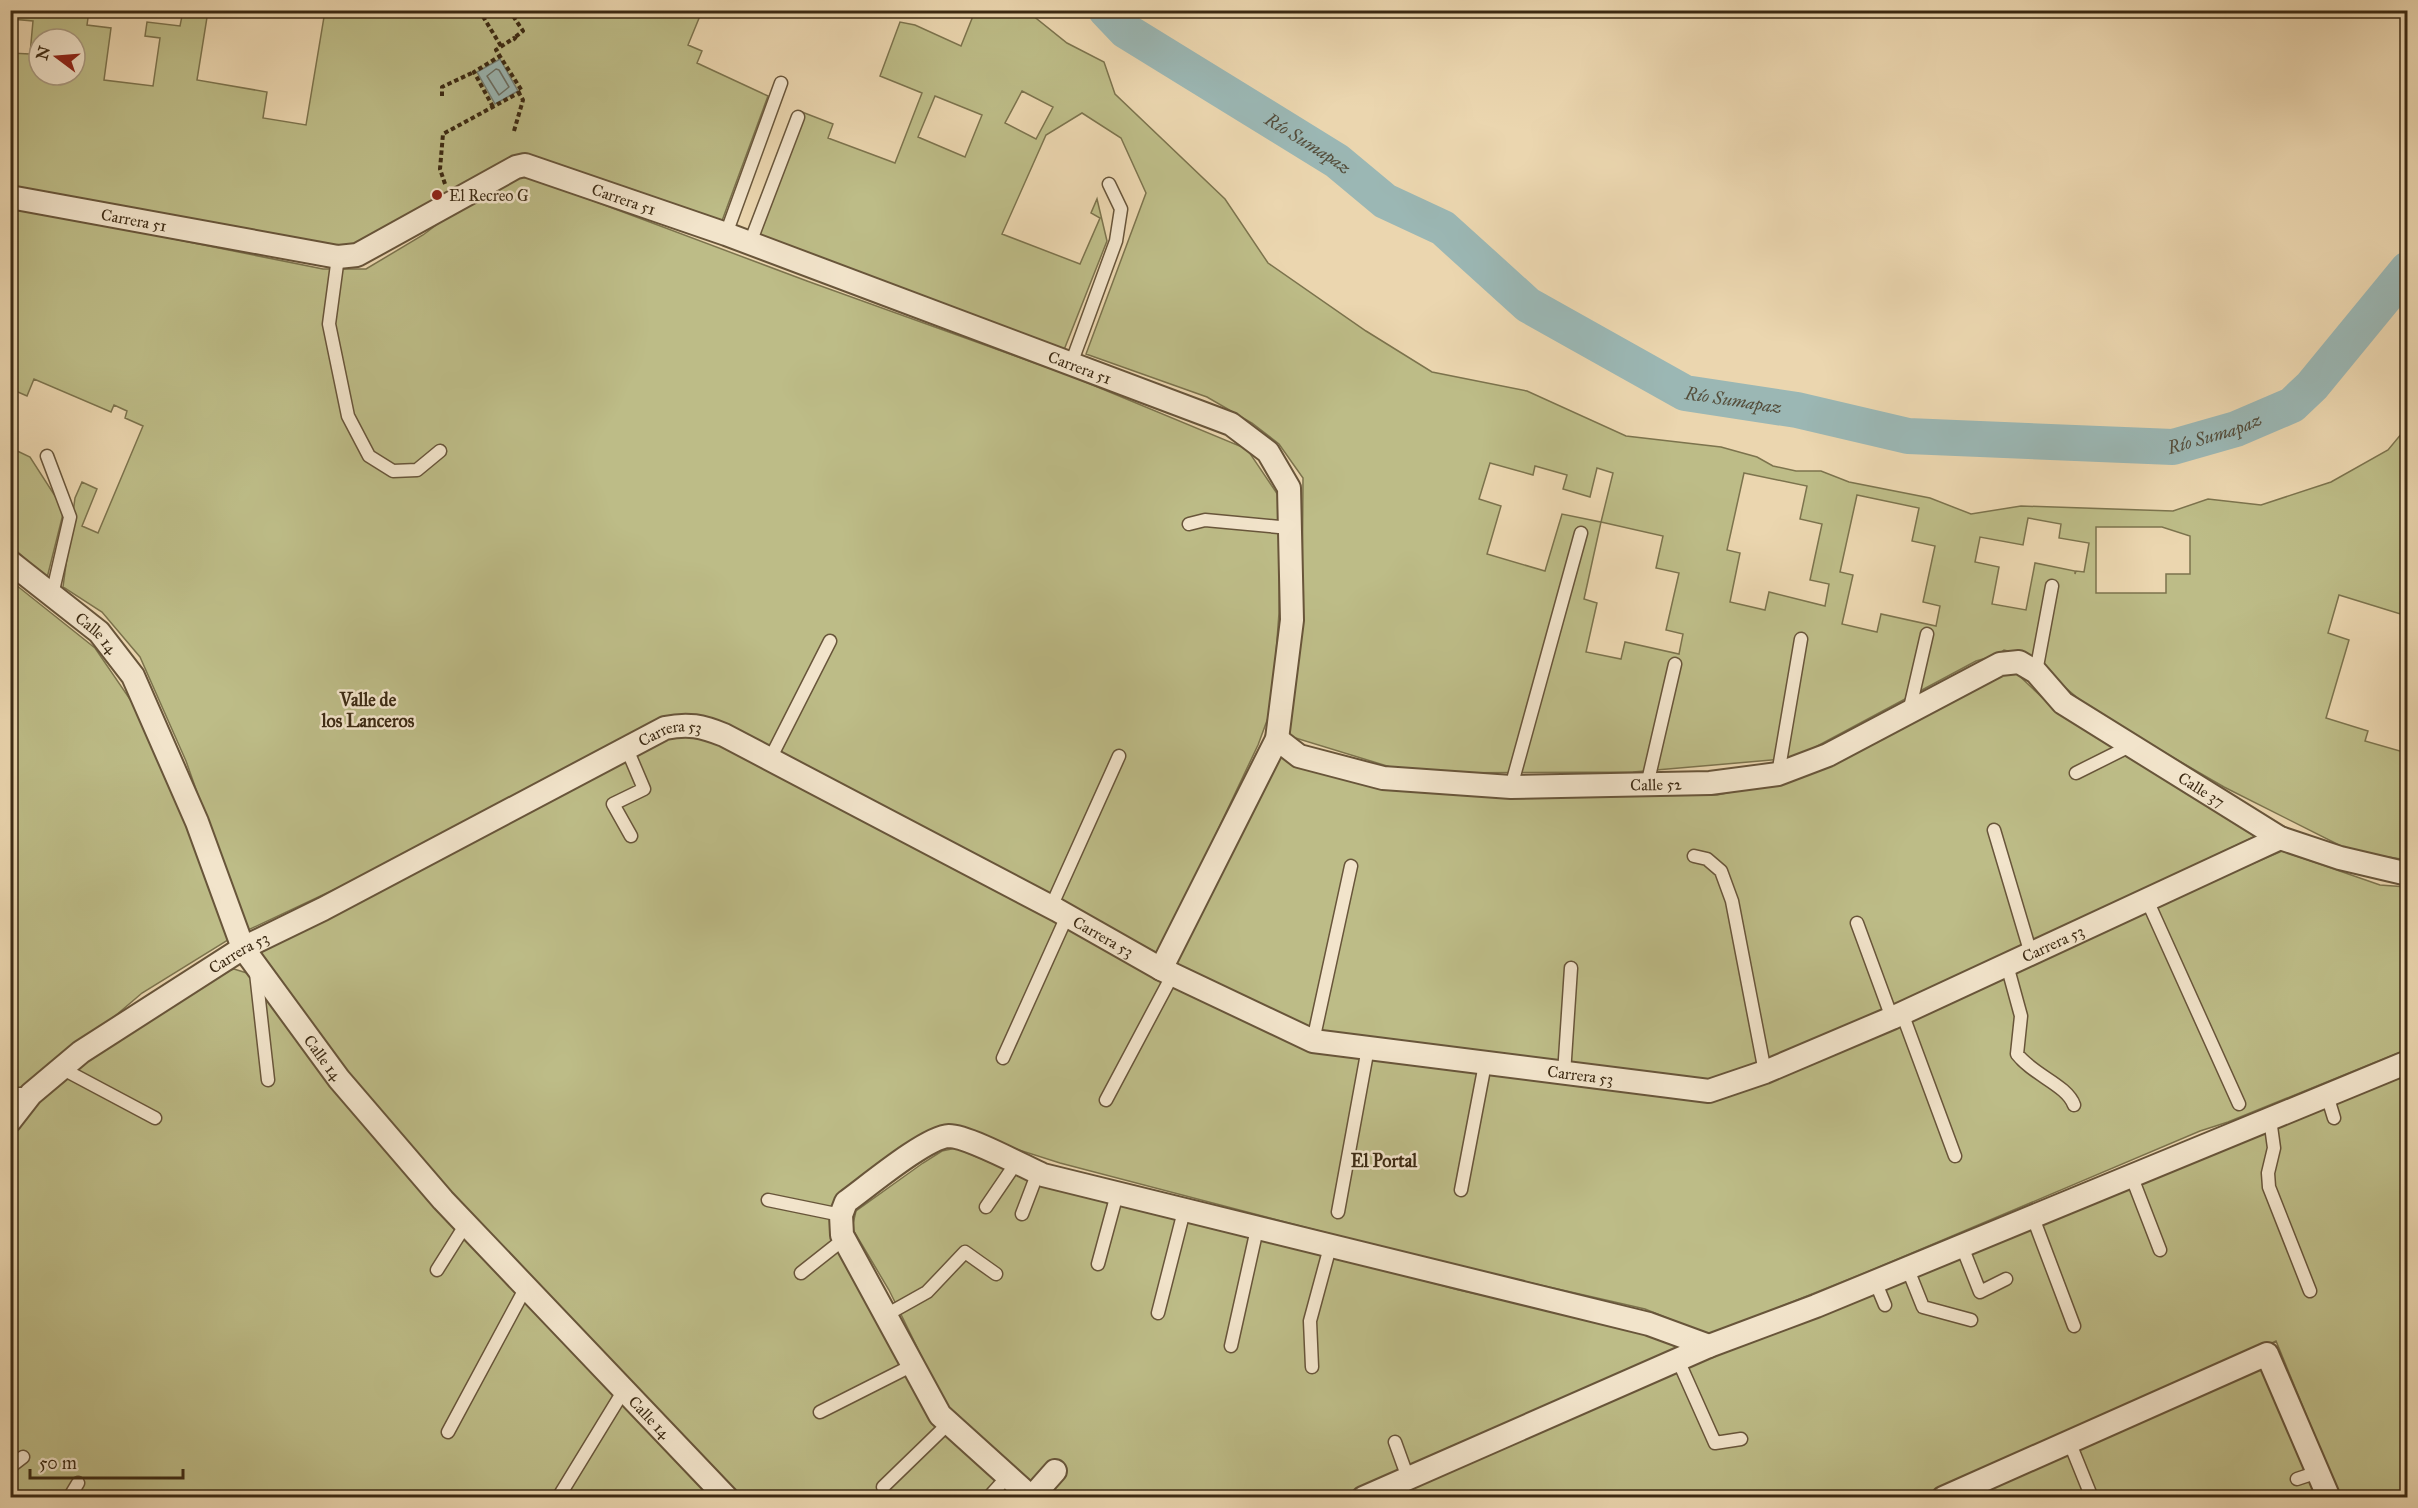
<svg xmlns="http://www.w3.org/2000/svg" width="2418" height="1508" font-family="'IM FELL Great Primer',serif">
<rect width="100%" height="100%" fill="#ebd6af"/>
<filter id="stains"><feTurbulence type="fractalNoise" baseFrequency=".00333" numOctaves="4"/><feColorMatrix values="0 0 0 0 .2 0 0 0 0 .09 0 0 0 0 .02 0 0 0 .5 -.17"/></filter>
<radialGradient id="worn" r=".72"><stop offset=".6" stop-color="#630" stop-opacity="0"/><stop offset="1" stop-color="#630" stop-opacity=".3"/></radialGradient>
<!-- green -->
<path fill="#bdbc87" stroke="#7c734d" stroke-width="1.5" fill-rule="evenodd" d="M11,11H89L87,25L111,28L104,80L153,86L160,38L145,36L147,22L180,26L183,11H208L197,80L267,92L263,118L306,125L325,11H702L688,45L702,51L697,63L768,96L719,229L527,162L349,252L11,190L10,53L30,54L33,21L11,19ZM39,39H75V75H39Z
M975,11H1027L1067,43L1104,62L1115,94L1225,199L1268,263L1366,331L1432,372L1527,391L1626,436L1721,447L1757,457L1773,466L1796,471H1821L1849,482L1930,498L1971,514L2021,506L2173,511L2208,499L2261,505L2331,482L2388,450L2407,427V616L2339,595L2328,633L2349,640L2326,718L2368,731L2365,741L2407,753V860L2351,851L2224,787L2093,711L2028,656L2004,650L1997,655L1976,661L1795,758L1633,772L1410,773L1289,736L1302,613L1303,478L1279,444L1252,423L1207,397L1086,354L1146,193L1121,138L1082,113L1046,135L1002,234L1080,264L1100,218L1091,213L1097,199L1107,241L1060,360L752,240L802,112L833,124L828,138L895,163L922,93L880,76L900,22L915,25L961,46ZM1022,91L1053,107L1036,139L1005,123ZM935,96L982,115L965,157L918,137ZM1490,463L1533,475L1535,466L1567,475L1563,489L1590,497L1597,468L1613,473L1601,522L1562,514L1545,571L1487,554L1501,506L1479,499ZM1744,473L1807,486L1800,519L1822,524L1810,580L1829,584L1825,606L1769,592L1765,610L1730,602L1740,553L1727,550ZM1857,495L1919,508L1912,541L1935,546L1923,602L1940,606L1936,626L1881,614L1877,632L1842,624L1853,575L1840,572ZM2028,518L2061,524L2059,538L2089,543L2084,572L2076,571L2075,574V571L2035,563L2026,610L1992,604L1999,567L1975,562L1980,537L2023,545ZM1601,522L1663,536L1656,568L1679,573L1666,630L1683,634L1679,654L1625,642L1621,659L1586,652L1597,603L1584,599ZM2096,527H2162L2190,536V574H2166V593H2096Z
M504,174L527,176L807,281L1071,376L1247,449L1280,498L1279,613L1272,707L1258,745L1159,954L854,793L700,717L246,931L186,761L140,657L102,612L63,587L75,498L82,482L97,489L82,526L98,533L143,426L125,418L127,411L114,405L111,412L34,379L27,396L11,389L10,206L323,269H366L423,235Z
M11,448L30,457L64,510L47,578L11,546Z
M11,581L95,648L136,708L187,818L228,940L142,993L11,1105Z
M2013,670L2047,702L2258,835L1983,966L1744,1072L1698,1084L1307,1032L1172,967L1280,748L1484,795H1717L1801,778Z
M706,733L1314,1050L1708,1099L2282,851L2380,885L2407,887L2408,1049L2228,1122L2200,1131L1872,1270L1709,1335L1645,1309L1419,1257L1060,1163L944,1126L839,1200L888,1335L1018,1497L738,1498L405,1149L253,949L666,734Z
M234,969L250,974L713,1497H11L10,1131C18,1120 30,1111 40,1102C89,1054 168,988 234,969Z
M2407,1071V1497H2340L2276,1341L1929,1497L1385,1498L1669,1372Z
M956,1148L1005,1169L1459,1290L1651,1332L1681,1342L1676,1354L1450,1447L1339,1497H1042L946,1406L889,1290L852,1228L856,1211L923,1163L942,1151Z
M2261,1365L2316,1497L1965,1498Z"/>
<!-- water -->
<path fill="#9bb7b4" stroke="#757f74" stroke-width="1.5" d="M500,59L518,91L495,104L477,72Z"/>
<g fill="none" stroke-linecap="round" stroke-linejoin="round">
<!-- shore -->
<path stroke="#6c7064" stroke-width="1.5" d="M496,69L499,70L509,87L499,95L487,76Z"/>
<!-- river -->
<path stroke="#9bb7b4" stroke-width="36" id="s1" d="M1106,10L1126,31L1337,161L1385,201L1443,228L1528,305L1685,393L1797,410L1908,436L2173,447L2236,429L2292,405L2312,386L2408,269"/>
<!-- service casing -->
<g stroke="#68553a" stroke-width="15">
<path id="service" d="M726,234L781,83
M750,243L798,117
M338,257L329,324L348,416L369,456L393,471L417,470L440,451
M1071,364L1116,241L1121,209L1109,184
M47,456L70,517L52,595
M1189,524L1205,520L1290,528
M2036,672L2052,586
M1909,712L1927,634
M627,749L644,789L613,804L631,836
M770,759L830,641
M2076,773L2130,746
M1778,774L1801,639
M1647,785L1675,664
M1511,787L1581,533
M1994,830L2031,954
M1694,856L1707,859L1721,871L1732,901L1765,1072
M2147,900L2239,1104
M1051,907L1119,756
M1857,923L1892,1018
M2007,965L2021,1016L2017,1054C2033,1075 2067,1085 2074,1105
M256,973L268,1080
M1902,1013L1955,1156
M1313,1041L1351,866
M1003,1058L1067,916
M61,1068L155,1118
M1564,1074L1571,968
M10,1094H31
M2327,1095L2334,1118
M1106,1100L1173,974
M2270,1119L2274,1148L2268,1173L2269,1187L2310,1291
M2131,1175L2160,1250
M1461,1190L1485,1064
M768,1200L841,1215
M986,1207L1016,1163
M1338,1212L1368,1048
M1022,1214L1038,1172
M2032,1215L2074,1326
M1961,1244L1980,1292L2006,1279
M1098,1264L1117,1194
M1907,1267L1923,1307L1971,1320
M437,1270L466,1224
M801,1273L844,1239
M1875,1281L1885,1305
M1158,1313L1184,1211
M886,1315L927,1292L965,1252L996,1274
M1231,1346L1257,1229
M1678,1360L1715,1443L1741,1439
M1312,1367L1310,1321L1330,1247
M820,1412L913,1365
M448,1432L526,1287
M2069,1441L2092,1498
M1395,1442L1408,1478
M10,1467L23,1457
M2297,1479L2318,1472
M1398,1483L1404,1498
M883,1487L949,1423
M69,1498L78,1483
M558,1498L624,1390
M988,1498L1008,1476"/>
</g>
<!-- minor casing -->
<g stroke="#68553a" stroke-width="26">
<g id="minor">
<path id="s2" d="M10,197L338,257L357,255L516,167L525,165L726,234L1231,424L1268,452L1289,488L1292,620L1277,739L1161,969"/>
<path id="s3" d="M10,562L99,632L133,676L197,822L243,948L339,1079L443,1200L727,1498"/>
<path id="s4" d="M1277,739L1299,756L1383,778L1511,787L1710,783L1778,774L1828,755L2000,664L2019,662L2036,672L2063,703L2280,838L2340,858L2408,874"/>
<path id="s5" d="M10,1121L31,1094L81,1052L243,948L323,909L665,728C688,723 702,726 724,735L1057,910L1161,969L1313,1041L1709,1091L1765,1072L1892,1018L2280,838"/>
<path d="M1032,1497L1055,1471"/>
<path d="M1032,1498L940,1415L842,1235L841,1215L846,1202C867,1187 926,1137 949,1136C968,1136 1023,1166 1043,1175L1649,1324L1709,1346"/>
<path d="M1363,1498L1709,1346L1816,1306L2408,1062"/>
<path d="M1943,1498L2267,1354L2329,1498"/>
</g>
</g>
<!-- path -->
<path stroke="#3c2a13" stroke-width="4" stroke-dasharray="4.5 3" stroke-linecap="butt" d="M479,10L501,46
M509,10L523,31L514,38
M442,96V87L474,72
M493,107L474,72L500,56
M514,131L523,100L519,93
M445,184L440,169L443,134L522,91L496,50L514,38L516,40"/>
<!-- service -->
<use href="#service" stroke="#f2e4cb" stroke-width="12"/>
<!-- minor -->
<use href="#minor" stroke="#f2e4cb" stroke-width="22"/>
</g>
<!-- markers -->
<circle fill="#8f2418" stroke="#f2e4cb" stroke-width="2" cx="437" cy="195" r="6"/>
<g text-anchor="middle" stroke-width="5" stroke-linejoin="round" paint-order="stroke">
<!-- poi labels -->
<g font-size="16" fill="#3c2a13" stroke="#f2e4cb" text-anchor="start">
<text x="449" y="201">El Recreo G</text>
</g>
<!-- street labels -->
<g font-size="16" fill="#3c2a13" stroke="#f2e4cb">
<text dy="6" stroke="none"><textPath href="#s2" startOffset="648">Carrera 51</textPath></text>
<text dy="6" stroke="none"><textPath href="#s2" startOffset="126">Carrera 51</textPath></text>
<text dy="6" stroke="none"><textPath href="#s2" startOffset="1134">Carrera 51</textPath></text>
<text dy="6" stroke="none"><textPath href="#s3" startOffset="112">Calle 14</textPath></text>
<text dy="6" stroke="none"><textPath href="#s5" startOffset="772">Carrera 53</textPath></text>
<text dy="6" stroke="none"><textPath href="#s4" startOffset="388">Calle 52</textPath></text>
<text dy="6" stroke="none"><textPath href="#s4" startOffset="1002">Calle 37</textPath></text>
<text dy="6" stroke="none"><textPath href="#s5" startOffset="1258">Carrera 53</textPath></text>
<text dy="6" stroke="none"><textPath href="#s5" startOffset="2266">Carrera 53</textPath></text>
<text dy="6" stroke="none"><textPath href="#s5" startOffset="286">Carrera 53</textPath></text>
<text dy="6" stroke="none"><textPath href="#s3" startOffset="598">Calle 14</textPath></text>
<text dy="6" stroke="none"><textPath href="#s5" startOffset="1762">Carrera 53</textPath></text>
<text dy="6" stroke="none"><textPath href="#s3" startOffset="1084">Calle 14</textPath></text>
</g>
<!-- water labels -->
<g font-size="18" font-style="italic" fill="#544d3b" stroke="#f2e4cb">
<text dy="6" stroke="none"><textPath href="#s1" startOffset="243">Río Sumapaz</textPath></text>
<text dy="6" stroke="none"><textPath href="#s1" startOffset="747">Río Sumapaz</textPath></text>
<text dy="6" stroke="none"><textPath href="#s1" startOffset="1234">Río Sumapaz</textPath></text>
</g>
<!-- neighbourhood labels -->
<g font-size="18" font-weight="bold" fill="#3c2a13" stroke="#f2e4cb">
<text x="368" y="706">Valle de<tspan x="368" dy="21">los Lanceros</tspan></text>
<text x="1384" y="1167">El Portal</text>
</g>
</g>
<!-- margin -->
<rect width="2418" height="1508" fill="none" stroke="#ebd6af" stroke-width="36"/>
<rect x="12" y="12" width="2394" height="1484" fill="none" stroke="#3c2a13" stroke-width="3"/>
<rect x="18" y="18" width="2382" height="1472" fill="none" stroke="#3c2a13" stroke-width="1.5"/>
<!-- north arrow -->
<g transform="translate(57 57) rotate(286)"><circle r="28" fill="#f2e4cb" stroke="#a99a81" stroke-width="1.5"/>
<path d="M0-4.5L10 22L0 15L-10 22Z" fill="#8f2418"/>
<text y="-9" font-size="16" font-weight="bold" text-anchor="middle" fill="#3c2a13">N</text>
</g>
<!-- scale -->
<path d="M30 1469v9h153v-9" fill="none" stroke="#3c2a13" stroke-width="3"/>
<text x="39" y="1469" font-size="18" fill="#3c2a13" stroke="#f2e4cb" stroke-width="4.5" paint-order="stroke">50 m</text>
<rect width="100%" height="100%" filter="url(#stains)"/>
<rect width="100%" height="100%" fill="url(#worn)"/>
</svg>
